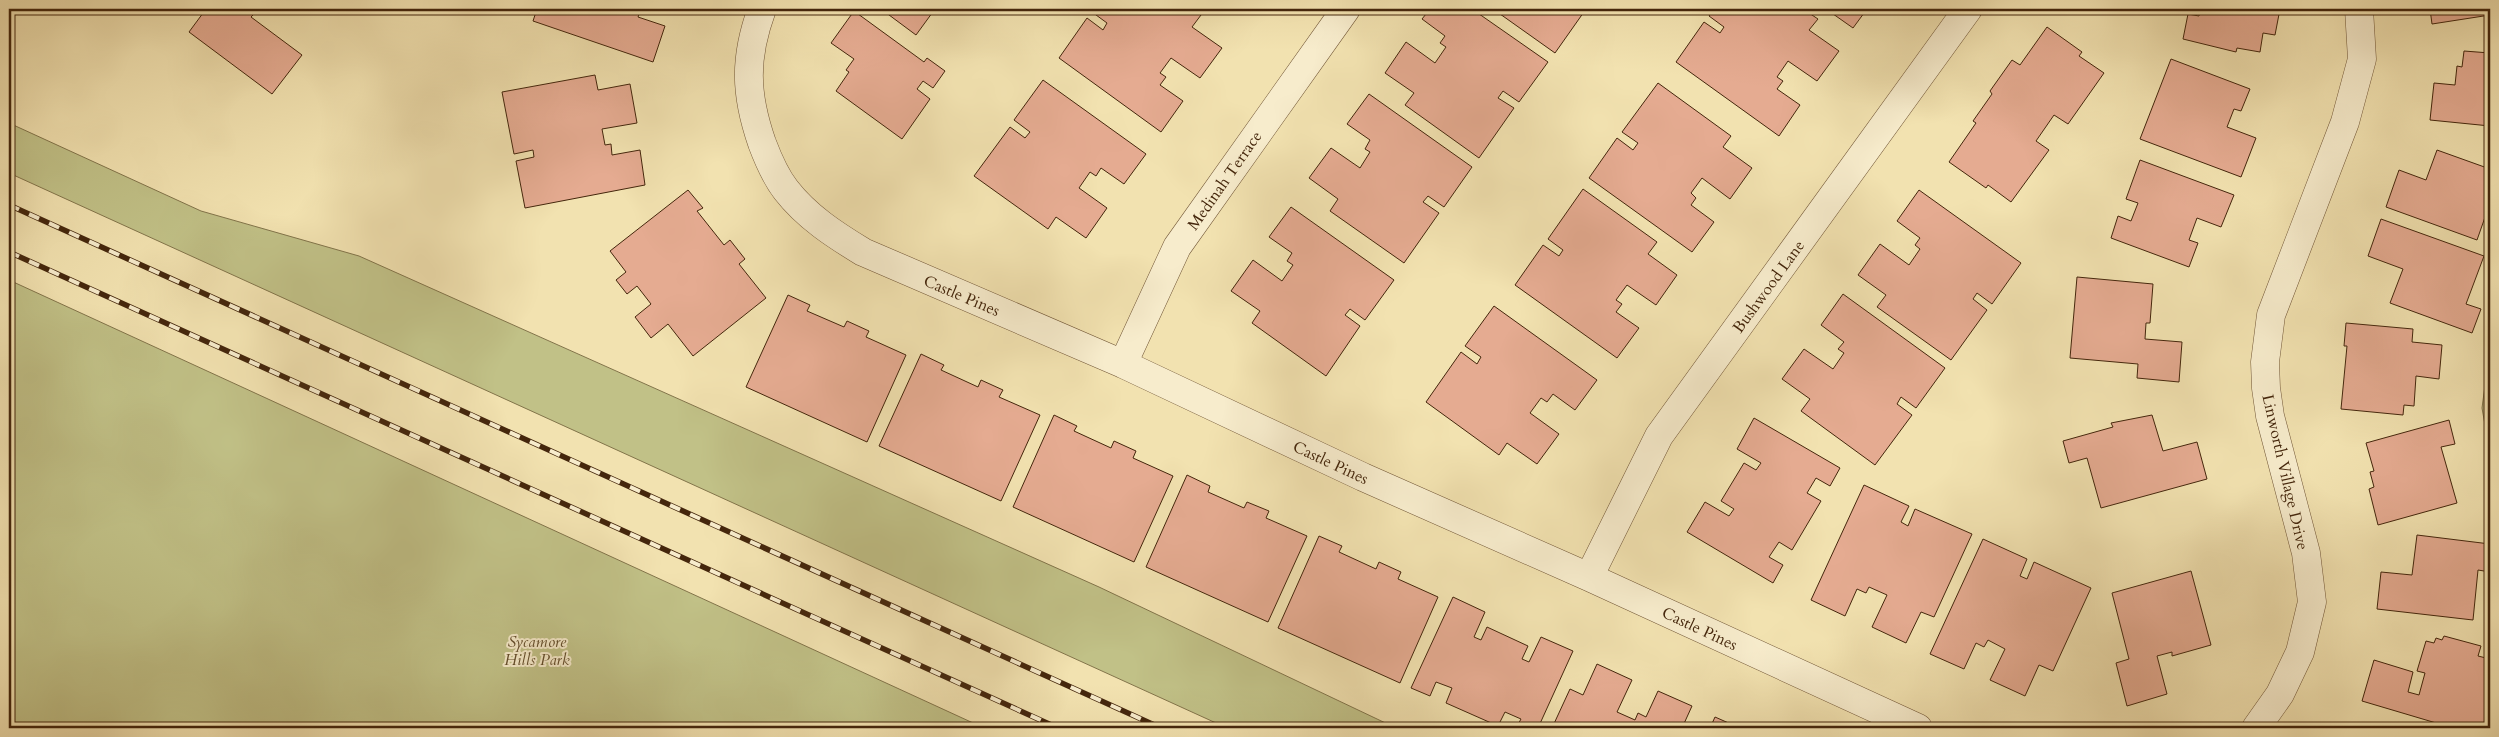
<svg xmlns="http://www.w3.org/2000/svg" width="2499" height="737" font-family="Cardo,serif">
<rect width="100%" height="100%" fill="#f2e2b0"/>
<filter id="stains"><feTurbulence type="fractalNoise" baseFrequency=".004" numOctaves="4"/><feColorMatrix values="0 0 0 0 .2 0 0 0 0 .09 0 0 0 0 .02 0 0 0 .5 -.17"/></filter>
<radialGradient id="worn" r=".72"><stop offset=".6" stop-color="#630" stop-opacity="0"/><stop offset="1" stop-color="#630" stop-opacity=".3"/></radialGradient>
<!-- green -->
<path fill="#c1c187" stroke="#82744a" d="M9,123L201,211L359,256L1099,587L1396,728H1227L9,173Z
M9,280L984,728H9Z
M2490,348V453L2482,408Z"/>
<!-- building -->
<path fill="#e5ab91" stroke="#44260c" d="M206,9H246L254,14L251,17L302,55L272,94L189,32Z
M537,9H641L638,17L665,26L653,62L533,21Z
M881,9H935L916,35Z
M1094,9H1192L1201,15L1192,27L1222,48L1200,78L1171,58L1160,73L1166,77L1160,85L1183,101L1161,132L1059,58L1087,18L1103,30L1107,23L1092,12Z
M1430,9H1472L1548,62L1519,102L1503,91L1498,98L1514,108L1479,158L1405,105L1414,93L1385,73L1406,42L1435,63L1446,47L1440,43L1445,36L1422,19Z
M1493,9H1586L1555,53Z
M1714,9H1803L1818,19L1809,30L1839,51L1817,81L1788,61L1777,77L1783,81L1777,89L1800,105L1779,136L1676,62L1704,22L1720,33L1724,27L1709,16Z
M1826,9H1867L1853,28Z
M2200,9H2280L2275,35L2263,33L2260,52L2237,48L2236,52L2183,39L2188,14L2199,16Z
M2430,9H2490V15L2432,24Z
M854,11L924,62L927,58L945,71L933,88L923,81L917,89L930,99L902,139L836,91L849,72L846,70L854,59L831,43Z
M2047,27L2082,52L2079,56L2104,73L2068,124L2054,115L2036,141L2049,150L2011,202L1988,185L1986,188L1949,162L1976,123L1973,121L1992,94L1990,91L2012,60L2020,65Z
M2464,51L2490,53V126L2430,120L2434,83L2455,85L2457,66L2462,67Z
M2171,59L2250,89L2241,111L2234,109L2227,127L2256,138L2241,177L2140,139Z
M595,75L598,90L630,84L637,123L602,129L605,145L611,144L612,155L640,150L645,185L525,208L516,161L534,157L533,150L514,154L502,92Z
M1043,80L1146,154L1124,184L1101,168L1096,176L1090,172L1079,188L1107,208L1086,238L1056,217L1048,229L974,176L1010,127L1025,138L1030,132L1014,120Z
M1658,83L1731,136L1723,147L1752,168L1730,199L1702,178L1691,193L1696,198L1691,205L1714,222L1692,252L1589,178L1617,138L1633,150L1638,143L1622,132Z
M1369,94L1472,167L1444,207L1428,196L1423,202L1439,213L1404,263L1330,211L1338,199L1309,178L1331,148L1360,168L1370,152L1365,149L1370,140L1347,124Z
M2437,150L2490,169V203L2477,240L2386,207L2399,170L2426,180Z
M2140,160L2234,195L2221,227L2197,218L2189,240L2198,243L2189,267L2111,238L2118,216L2131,221L2138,203L2126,199Z
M1583,189L1657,242L1648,254L1677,275L1656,305L1627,285L1616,300L1622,304L1616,312L1639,328L1617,358L1515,285L1543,245L1559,256L1563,250L1548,239Z
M688,190L703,208L697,211L724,245L730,240L745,259L739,264L766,298L693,356L668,324L651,338L635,317L651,304L637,286L627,294L616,280L626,272L610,251Z
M1919,190L2021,263L1992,304L1977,293L1973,299L1987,310L1951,360L1877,307L1886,295L1858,275L1880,244L1909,265L1920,249L1915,245L1920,238L1897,221Z
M1291,207L1394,280L1365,320L1350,309L1345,315L1360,326L1326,376L1252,323L1260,311L1231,291L1253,260L1282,281L1293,265L1287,261L1292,253L1269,237Z
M2381,219L2484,256L2466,304L2481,309L2472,333L2390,303L2403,269L2368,256Z
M2077,277L2153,284L2150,323H2146L2145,339L2182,342L2179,382L2137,378L2138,364L2070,358Z
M1843,294L1945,368L1916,408L1901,397L1897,404L1912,415L1875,465L1801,411L1810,399L1782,379L1804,349L1833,369L1844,353L1838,349L1844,342L1821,325Z
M788,295L810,305L807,311L844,327L847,321L869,331L866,337L906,355L867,442L746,387Z
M1494,306L1597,380L1575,410L1553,394L1547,402L1541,398L1530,413L1559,434L1537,464L1507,443L1499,455L1426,402L1461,352L1477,364L1481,357L1465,346Z
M2346,323L2413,329L2412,342L2442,345L2439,379L2416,376L2414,406L2404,405L2403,415L2341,409L2347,346H2344Z
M921,354L944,365L941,370L978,387L981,380L1003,390L999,397L1040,415L1001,501L879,446Z
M1054,415L1077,426L1074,431L1111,448L1114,441L1136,451L1133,458L1173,476L1134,562L1013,507Z
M2152,415L2163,451L2197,442L2207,479L2101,508L2087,458L2069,463L2063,441L2113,427L2111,423Z
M1754,418L1840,468L1830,486L1816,478L1807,493L1821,501L1792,550L1779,542L1769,557L1783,565L1773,583L1687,532L1705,502L1729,516L1734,509L1721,501L1744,463L1756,470L1761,463L1737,449Z
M2449,420L2455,444L2441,447L2457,503L2378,525L2369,489L2374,487L2370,472L2374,471L2366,443Z
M1187,475L1210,486L1208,492L1244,508L1247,502L1269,511L1266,518L1307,536L1268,622L1146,567Z
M1864,485L1909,506L1901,522L1908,526L1915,509L1972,534L1934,617L1921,612L1906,643L1872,627L1887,595L1869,587L1866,593L1857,589L1845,616L1811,600Z
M2417,535L2490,544V572L2478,570L2473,620L2377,609L2381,572L2412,575Z
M1319,536L1342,546L1339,552L1376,569L1379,562L1401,572L1398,579L1438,597L1400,683L1278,628Z
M1983,539L2027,559L2020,576L2027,579L2034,562L2091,588L2053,671L2039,665L2025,696L1990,680L2005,649L1988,640L1984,647L1976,643L1964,669L1930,654Z
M2191,571L2211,645L2172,656V652L2157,656L2167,694L2127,706L2116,663L2129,659L2112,593Z
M1453,597L1485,612L1474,637L1481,640L1487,627L1528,646L1522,659L1529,662L1541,637L1573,651L1538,728H1516L1521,719L1505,712L1498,726L1446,703L1452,688L1436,682L1430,696L1411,688Z
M2444,636L2481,646L2478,656L2490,659L2486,683L2490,684V716L2487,728H2453L2362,701L2374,660L2413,672L2408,692L2419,695L2425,673L2417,671L2426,641L2434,643L2436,638L2442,640Z
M1597,664L1632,680L1617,712L1635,720L1638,713L1646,717L1658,691L1692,706L1682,728H1552L1570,689L1583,695Z
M1715,717L1740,728H1710Z"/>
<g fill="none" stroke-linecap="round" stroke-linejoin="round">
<!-- minor casing -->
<g stroke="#705535" stroke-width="29">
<path id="minor" d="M762,9C744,58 745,94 762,143C768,159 775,176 786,190C807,217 835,235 863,252L1123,364L1363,477L1589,577L1918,728
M1123,364L1177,247L1346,9
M1589,577L1659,436L1968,9
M2256,728L2280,694L2300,652L2312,602L2306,553L2270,416L2266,388L2265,362L2271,315L2345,122L2362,59L2359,9"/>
</g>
<!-- minor -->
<use href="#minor" stroke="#f7eccc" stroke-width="28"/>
<!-- rail casing -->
<g stroke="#44260c" stroke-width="5.5">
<path id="rail" d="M9,205L1161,728
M9,252L1058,728"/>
</g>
<!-- rail -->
<use href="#rail" stroke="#f7eccc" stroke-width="4" stroke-dasharray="11" stroke-linecap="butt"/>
</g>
<g text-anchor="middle" stroke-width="4" stroke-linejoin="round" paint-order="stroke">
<!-- street labels -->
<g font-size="16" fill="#44260c" stroke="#f7eccc">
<text transform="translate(1224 180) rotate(-55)" y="6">Medinah Terrace</text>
<text transform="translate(1768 286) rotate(-54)" y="6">Bushwood Lane</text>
<text transform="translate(962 295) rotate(23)" y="6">Castle Pines</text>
<text transform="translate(1331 462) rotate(25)" y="6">Castle Pines</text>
<text transform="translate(2286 472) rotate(77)" y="6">Linworth Village Drive</text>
<text transform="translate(1700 628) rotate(25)" y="6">Castle Pines</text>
</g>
<!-- park labels -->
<g font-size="16" font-style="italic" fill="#634d2b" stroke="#f7eccc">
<text x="537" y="647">Sycamore<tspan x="537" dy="18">Hills Park</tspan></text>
</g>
</g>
<!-- margin -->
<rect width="2499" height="737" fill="none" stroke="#f2e2b0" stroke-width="30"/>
<rect x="10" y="10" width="2479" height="717" fill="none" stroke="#44260c" stroke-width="2.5"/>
<rect x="15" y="15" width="2469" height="707" fill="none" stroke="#44260c"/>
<rect width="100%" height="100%" filter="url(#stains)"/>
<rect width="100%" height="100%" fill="url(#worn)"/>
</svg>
